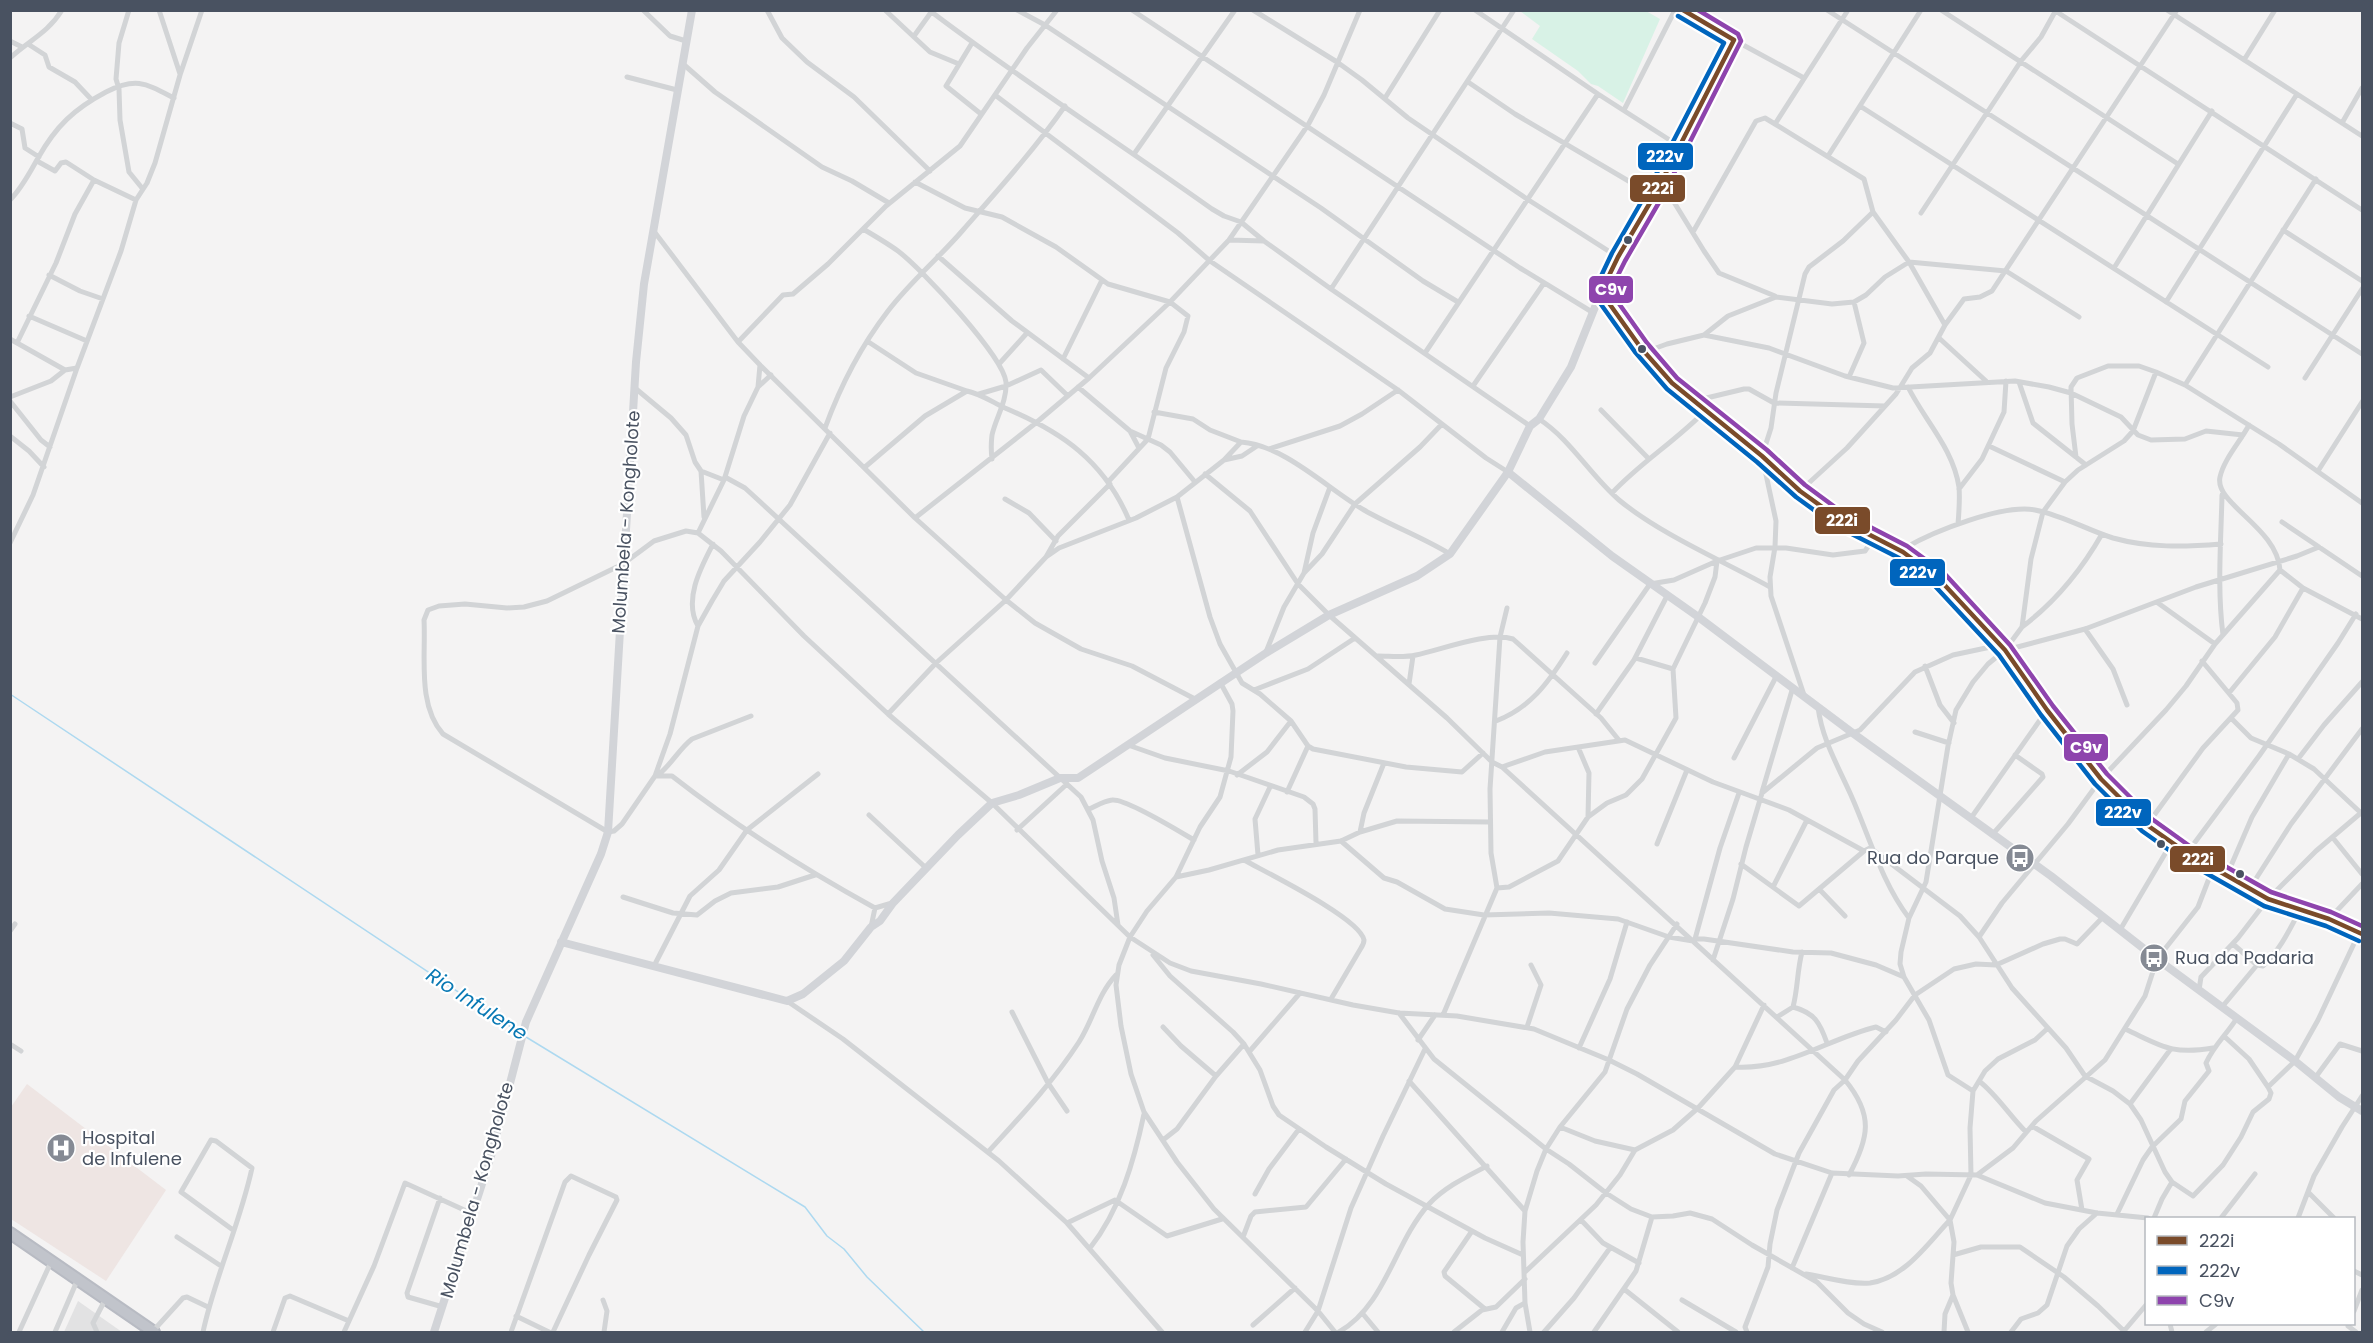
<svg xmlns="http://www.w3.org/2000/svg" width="2373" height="1343" font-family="Poppins,sans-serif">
<rect width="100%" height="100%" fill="#f4f3f3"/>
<!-- education -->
<path fill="#e2e2e3" d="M78,1301L122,1332H64Z"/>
<!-- medical -->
<path fill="#eee5e3" d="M27,1084L166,1190L106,1281L11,1219V1107Z"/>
<!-- green -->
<path fill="#d8f2e6" d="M1520,11H1646L1660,19L1623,103L1598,86L1591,84L1578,71L1532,39L1540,26Z"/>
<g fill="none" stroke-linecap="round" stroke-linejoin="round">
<!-- stream -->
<path stroke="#add9f0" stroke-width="1.5" d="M10,694L520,1033
M526,1037L805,1207L827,1236L844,1249L867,1277L924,1332"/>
<!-- highway casing -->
<g stroke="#b8bbc3" stroke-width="14">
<path id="highway" d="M10,1233L154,1332"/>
</g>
<!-- street -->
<path stroke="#d2d4d6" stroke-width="5" d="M129,10L119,43L116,79L119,89L120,120L129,172L142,188
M159,10L180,74
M643,10L670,36L686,41
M767,10L782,38L807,62L854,97L930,171
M885,10L930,52L959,64
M929,10C1021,80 1118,142 1212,209L1224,216L1241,222L1264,241L1331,289L1530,426
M1017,10L1045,25L1321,208L1423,281L1458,302
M1132,10L1520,268L1592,312
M1253,10L1337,62L1362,80L1408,118L1527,199L1618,257
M1475,10L1598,94L1679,146
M1827,10L2362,354
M1848,10L1775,124L1864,179L1873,212L1909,262L1945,325
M1941,10L2178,164
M2054,10L2362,210
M2167,10L2362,136
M914,36L932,11
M1734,40L1804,78
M10,41L22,47
M972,43L946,86L981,114
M28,44L45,55L49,67L75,82L91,99
M10,58C28,41 48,33 62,10
M2244,60L2275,10
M682,63L715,92L822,167L852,181L889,203
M627,77L677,90
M1468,82L1515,114L1654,196
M995,95L1178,233L1210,261L1398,390L1486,458L1508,472
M1385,98L1440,10
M1860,106L2268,367
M1624,110L1675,10
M10,123L22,129L25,148L39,157
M2342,123L2362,88
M1134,154L1235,10
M1828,156L1921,10
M37,161L55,171L61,163L66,162L94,180L136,200
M1661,181L1704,251L1719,273L1775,296
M915,182L965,208L1002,217L1056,247L1108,284L1170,302L1188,316L1184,332L1166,368L1148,439L1108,482
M10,200C22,188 30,172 38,158C56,126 74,109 106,92C136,77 145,83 174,98
M1921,213L2021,61L2041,37L2056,10
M863,229C875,236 887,243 898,251C922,269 1003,356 1006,382C1007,402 996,417 992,435C991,443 991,451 992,459
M653,230L738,342L760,365L915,518L1006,600L1035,623L1081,649L1132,666L1195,699
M2283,230L2362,281
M1693,232L1756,121L1765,118L1775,124
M1229,240L1264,241
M938,256L1012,321L1089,378
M2114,268L2212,111
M49,275L80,291L103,299
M1331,289L1514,10
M2166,302L2297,94
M29,316L87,341
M1704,335L1728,316L1776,297L1832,304L1854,302L1866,295L1885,277L1909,262L2006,271L2079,317
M1939,338L1986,381
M10,339L65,370
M867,341L916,373L967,391
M738,342L783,295L793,294L828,264L886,206L960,146L1027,48L1057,10
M17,343L56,263L75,214L94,180
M1645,352L1667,344L1704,335L1769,348L1845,376L1893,388L2015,381L2049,387L2071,393L2121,417L2138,435L2151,440L2185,439L2206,431L2243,435
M1425,353L1598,94
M1063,359L1102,280
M999,364L1027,333
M1849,377L1864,343L1854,302
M2305,378L2362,289
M2019,382L2033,423L2086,465
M2185,385L2316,179
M1473,386L1544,283
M758,387L771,375
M1078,387L1130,431L1161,445L1170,452L1195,482
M1908,387C1925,421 1953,448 1959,487C1960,499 1959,512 1958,524
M635,388L671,418L686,435L695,462L701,471L704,517
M979,394L1006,386L1041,370L1068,396
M10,397L51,381L65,370L77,368
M10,401L41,440L50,447
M1694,401L1744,389H1749L1774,403L1885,406
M1601,410L1648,458
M1154,412L1193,419L1210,430L1241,442
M1539,419C1571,440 1590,475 1619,500C1660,534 1723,561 1770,587
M2249,425C2240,442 2224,459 2220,477C2214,504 2277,527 2280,570L2303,588L2362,619
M825,428C840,387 861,346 888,311C910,282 939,258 963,230C998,190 1034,150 1065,106
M1130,431L1139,448
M830,433L790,505L760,542L724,581L712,601L698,626L670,734L655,776L622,824L614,831L608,832L443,734C417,705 426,656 424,620L428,610L439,606L465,604L507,608L524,607L547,601L623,564L654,541L686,531L698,533L721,551L804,636L888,714L992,803L1130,937L1170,963L1191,971L1261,984L1353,1005L1399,1013L1457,1016L1534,1029L1609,1060L1637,1074L1775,1154L1832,1173L1898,1176L1926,1174L1977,1175L2045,1203L2097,1213L2148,1218
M10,436L29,451L44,467
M1989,446L2065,482
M1269,449L1340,426L1362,414L1398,390
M2076,457L2072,424L2071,387L2077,378L2108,366H2139L2156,372L2185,385L2279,444L2362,503
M1224,460L1242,456L1257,446
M865,467L925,416L967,391C981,394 992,402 1005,408C1062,432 1104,461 1129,520
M701,471L724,480
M2318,471L2362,402
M1205,474L1250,511L1298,584L1329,615L1447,718L1492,762L1502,767L1845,1080C1874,1115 1869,1138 1849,1175
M725,477L745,488L1081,797L1093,820L1102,861L1114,898L1118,925
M1959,489L1982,459L2004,412L2006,381
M1800,491L1847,448L1896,394L1912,368L1930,353L1945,325L1964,299L1980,297L1992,291L2177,10
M1612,493C1641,462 1676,441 1706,410
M2222,495C2221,541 2217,589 2223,635
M1177,497L1210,617L1220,644L1242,683L1260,694L1291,721L1308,746L1313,749L1406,767L1462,772L1483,753
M1005,499L1029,513L1056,541
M915,518L1037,422L1089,378L1170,302L1229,240L1308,125L1324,95L1360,10
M2282,522L2362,576
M698,533L724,480L744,416L758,387L760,365
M10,543L33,495L77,368L121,251L136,200L147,183L155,163L180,75L202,10
M1903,552L1905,548C1934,531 2003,504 2035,510C2062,515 2087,530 2113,538C2149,548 2184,547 2221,544
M1046,557L1058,536L1110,484
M1304,573L1322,554L1355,504L1420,447L1442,424
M2158,603L2215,644
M698,626C683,600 701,567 713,544
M2022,627C2054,603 2082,569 2102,534
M2085,629L2113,669L2127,705
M2006,650L2085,629L2196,587L2297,556L2319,547
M1266,652L1284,607L1304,573L1313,533L1330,487
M1378,656C1390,656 1403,658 1416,655C1441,650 1488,631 1513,639L1601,718L1618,739
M1636,658L1673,669
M1595,663L1650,584L1674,580L1717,561L1756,548H1786L1833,555L1865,551L1869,545V535
M1925,666L1940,705L1954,723
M1220,682L1232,704L1233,711L1231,757L1220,797L1200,827L1176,877L1147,911L1130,937L1119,965L1116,985L1121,1026L1131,1074L1144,1112L1177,1162L1214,1209L1318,1311L1335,1332
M1409,684L1413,656
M1254,690L1308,669L1355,638
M2229,693L2275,637L2303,588
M1804,695L1771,596L1770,577L1775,547L1776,521L1762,456L1771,428L1776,393L1805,274L1809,267L1843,241L1873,212
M1818,707C1822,739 1837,764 1850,793C1869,835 1881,881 1909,918
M888,714L936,663L1006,600L1046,557L1059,548L1136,518L1177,497L1224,460L1241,442C1284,445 1328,489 1364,510C1392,526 1422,537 1450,554
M1596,714L1634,660L1667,596
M2231,718L2251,738L2289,754L2314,769L2361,813
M1496,721C1530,708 1548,683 1567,653
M1915,732L1949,743
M1128,745L1165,758L1229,771L1304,797L1313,804L1315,809L1316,843
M1578,747L1589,773L1588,817
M1734,758L1777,675
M2298,759L2324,725L2362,682
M1502,767L1545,752L1625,740L1713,782L1789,810L1864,851
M658,775C672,764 679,749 692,739L751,716
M1237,775L1267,752L1291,721
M655,776H672C736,826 804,869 875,908L892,903
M1287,792L1308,746
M1762,792L1793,687
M1089,809C1096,806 1104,801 1112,800C1125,798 1179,831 1194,840
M869,815L926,868
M1971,818L2047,710
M2147,825L2203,748L2238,710L2237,703L2202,661
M1017,830L1067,784
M1360,832L1364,813L1384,763
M1992,835L2043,777L2042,774L2015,755
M2333,838L2362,874
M1341,841L1384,878L1397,882L1445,909L1484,915L1549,913L1618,919L1669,937L1693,941L1695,939H1704L1793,952L1831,953L1876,965L1904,977
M1657,844L1687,770
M1873,850L1960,916L1979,937L2012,988L2066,1048L2085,1076L2113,1091L2130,1104L2141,1120L2165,1172L2172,1182L2193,1196L2223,1165L2241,1137L2253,1112L2269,1099L2271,1093L2268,1087L2295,1061L2318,1020L2359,933
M2187,853L2259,756L2338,643L2356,614
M1258,855L1255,819L1270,787
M1244,860C1265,872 1360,918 1364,940C1364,943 1363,945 1361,948L1331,999
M1741,864L1799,906L1864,851L1872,847
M2227,875L2252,817L2289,754
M1176,877L1209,870L1278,850L1341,841L1360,832L1397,821L1490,822
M1773,887L1807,820
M1497,888L1509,887L1558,861L1588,817L1607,803L1626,795L1642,779L1676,718L1673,669L1705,603L1715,577L1717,561
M2250,888L2291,824L2362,729
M1820,890L1845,916
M623,897L673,913L697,915L715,901L731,893L778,887L815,875
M2329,919L2362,884
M871,927L875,908
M2120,930L2172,842
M10,931L15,924
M1979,937L2002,903L2068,824L2101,779L2166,710L2186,686L2215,644L2280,570
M1695,939L1720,848L1739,793
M2233,944L2257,965
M1153,955L1170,976L1233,1032L1244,1044L1260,1070L1273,1106L1279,1115L1326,1147L1386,1184L1485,1238L1523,1255
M1713,960L1733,899L1746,847L1762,793L1817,748L1860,730L1915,672L1953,655L2000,645
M654,966L690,896L719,870L747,830L818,774
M2199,990L2201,977L2238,938L2268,899L2316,851L2362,812
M787,1001L843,1039L999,1161L1067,1223L1162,1332
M1793,1007C1798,988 1797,971 1802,952
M2222,1007L2257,965L2263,966C2280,950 2289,931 2300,910
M1012,1012L1048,1083L1067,1111
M1399,1013L1434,1059L1546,1149L1569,1164L1606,1193L1631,1209L1652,1217L1673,1216L1690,1213L1712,1219L1752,1245L1817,1282L1848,1313L1864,1324L1882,1332
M1443,1015L1497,888L1491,853L1490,789L1500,637L1507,608
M1777,1017L1793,1007C1815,1013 1820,1023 1827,1043
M1163,1027L1181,1046L1216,1076
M1527,1027L1541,985L1531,965
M2125,1029C2162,1046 2171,1055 2213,1048
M2225,1037L2249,1059L2268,1087
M1418,1040L1435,1015
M10,1044L21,1051
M1579,1048L1610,979L1627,922
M1249,1052L1300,993
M1735,1067C1788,1070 1827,1039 1876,1027L1886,1032
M2315,1078L2340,1044L2362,1051
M1409,1081L1525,1211
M1979,1081C1997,1095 2009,1115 2026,1132
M1973,1091L1948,1075L1929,1020L1904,977L1900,964L1901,952L1909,918L1926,882L1948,746L1956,710L1973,682L1988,664L2005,650L2022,627L2031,559L2043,512L2065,482L2078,470L2124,441L2133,431L2156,372
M2130,1104L2170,1050
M2032,1126L2089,1159L2077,1180L2082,1210
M1560,1127L1595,1141L1635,1150
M1163,1140L1177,1129L1216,1076L1244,1044
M988,1152C1020,1117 1053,1082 1079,1042C1093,1020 1098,994 1116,975
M1977,1175L2013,1148L2036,1121L2105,1060L2145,996L2157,959L2198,907L2213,868
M2309,1193L2334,1218
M1255,1194L1269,1169L1299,1129
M440,1198L407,1293L408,1297L443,1307
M2117,1214L2143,1160L2152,1147L2181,1119L2185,1101L2209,1071L2206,1063C2214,1045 2227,1034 2237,1018
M2154,1218L2162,1199L2172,1182
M2221,1218L2255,1174
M2298,1218L2314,1176L2342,1127L2362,1096
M1581,1220L1603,1243L1639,1263
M1067,1223L1115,1200L1167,1236L1222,1219
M1472,1231L1444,1272L1445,1276L1485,1309
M177,1237L221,1266
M1243,1237L1251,1216L1255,1212L1306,1207L1346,1159
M1090,1248C1120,1210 1134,1161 1144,1114
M1953,1255L1981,1247H2020L2064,1277L2098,1306L2125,1332
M1792,1268L1832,1173
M2354,1271L2362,1275
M1525,1272L1596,1205L1620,1175L1635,1150L1673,1130L1698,1108L1735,1067L1764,1005
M1806,1274C1825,1277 1850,1285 1870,1283C1905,1278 1928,1243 1950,1220L1921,1186L1907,1176
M1624,1289L1678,1332
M603,1300L607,1311L604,1332
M1682,1300L1736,1332
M2354,1311L2362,1290
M1363,1314L1378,1332
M516,1316L549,1332
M2170,1324L2172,1332
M2349,1324L2348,1326L2356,1332
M1253,1325L1295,1288
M153,1331L183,1298L187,1297L208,1307
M2124,1331L2146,1305
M19,1332L51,1262
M55,1332L77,1281
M97,1332L93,1323L105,1300
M203,1332C215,1276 240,1224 252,1168L216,1141L211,1140L181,1192L233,1230
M273,1332L285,1298L290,1296L349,1321
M344,1332L374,1266L405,1183L473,1214
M511,1332L565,1182L571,1176L616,1197L617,1200L589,1255L553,1332
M1305,1332L1318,1311L1351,1208L1383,1136L1425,1049
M1339,1332C1386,1305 1394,1243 1429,1204C1445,1187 1466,1177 1487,1166
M1454,1332L1482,1310L1496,1307L1525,1279
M1502,1332L1516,1308L1525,1303
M1530,1332L1525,1303L1523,1242L1525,1211L1537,1171L1546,1149L1560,1127L1605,1072L1627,1009L1650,965L1677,924
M1544,1332L1574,1298L1610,1248
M1594,1332L1636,1271L1652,1217
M1747,1332L1745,1327L1768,1267L1770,1244L1777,1210L1799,1153L1834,1090L1845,1080L1858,1061L1896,1020L1915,995L1954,969L1976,964L1996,965L2043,944L2060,939H2065L2077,944L2103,917
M1944,1332L1945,1314L1953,1295
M1968,1332L1953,1295L1951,1283L1954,1242L1950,1220L1971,1175L1970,1128L1973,1091L1985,1071L1998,1059L2035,1040L2048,1028
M2011,1332L2021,1319L2038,1313L2047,1305L2067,1246L2079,1229L2097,1213
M2206,1332L2216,1324"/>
<!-- secondary -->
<path stroke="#d2d4d8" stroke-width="8" d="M1682,10L1734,40L1654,196L1618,257L1601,292L1641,348L1672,383L1762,456L1800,491L1839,519L1903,552L1939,579L2005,650L2047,710L2101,779L2147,825L2187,853L2268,899L2329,919L2362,934
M1508,472L1612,556L1697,616L1854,734L2051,876L2157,959L2295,1061L2339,1097L2362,1111
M561,942L787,1001L803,994L844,961L871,927L880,921L893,903L958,835L992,803L1019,795L1060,778H1078L1266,653L1329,615L1417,576L1450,554L1508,472L1530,426L1539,419L1571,367L1601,292
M434,1332L491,1156L526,1022L601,854L608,832L636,362L644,284L692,10"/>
<!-- highway -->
<use href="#highway" stroke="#c1c4cb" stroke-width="10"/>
<!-- bus-1 casing -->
<g stroke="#fff" stroke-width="9">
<path id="bus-1" d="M1683,10L1734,40L1654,196L1618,257L1601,292L1641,348L1672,383L1762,456L1800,491L1839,519L1903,552L1939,579L2005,650L2047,710L2101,779L2147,825L2187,853L2268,899L2329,919L2362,934"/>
</g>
<!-- bus-2 casing -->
<g stroke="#fff" stroke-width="9">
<path id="bus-2" d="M1678,16L1724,43L1647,192L1612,253L1594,291L1595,296L1635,352L1667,389L1757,462L1796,497L1836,526L1899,558L1934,585L1999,655L2041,715L2095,784L2142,831L2183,860L2264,906L2326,926L2359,941"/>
</g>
<!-- bus-3 casing -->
<g stroke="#fff" stroke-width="9">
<path id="bus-3" d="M1698,10L1738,34L1741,41L1661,199L1625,261L1610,291L1647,343L1677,378L1767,450L1805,485L1843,513L1907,546L1944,573L2010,645L2053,706L2107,774L2152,819L2191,847L2271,892L2331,912L2362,926"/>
</g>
<!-- bus-1 -->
<use href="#bus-1" stroke="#7a4b2a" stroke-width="4.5"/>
<!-- bus-2 -->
<use href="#bus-2" stroke="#0065bd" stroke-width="4.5"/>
<!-- bus-3 -->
<use href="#bus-3" stroke="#8e44ad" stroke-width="4.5"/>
</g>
<!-- icons -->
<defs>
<g id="bus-disc" transform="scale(1.5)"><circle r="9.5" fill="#858a94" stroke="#fff"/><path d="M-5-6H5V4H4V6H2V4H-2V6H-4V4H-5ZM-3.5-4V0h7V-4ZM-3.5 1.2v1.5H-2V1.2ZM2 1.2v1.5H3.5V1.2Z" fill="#fff"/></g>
<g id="hospital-disc" transform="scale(1.5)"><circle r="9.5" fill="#858a94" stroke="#fff"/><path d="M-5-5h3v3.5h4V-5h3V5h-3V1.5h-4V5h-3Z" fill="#fff"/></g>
</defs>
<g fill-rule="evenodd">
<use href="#bus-disc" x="2020" y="858"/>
<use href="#bus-disc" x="2154" y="958"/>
<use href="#hospital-disc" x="61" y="1148"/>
</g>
<!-- markers -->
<g fill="#495261" stroke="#fff" stroke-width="2">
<circle cx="1628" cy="240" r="5"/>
<circle cx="1642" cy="349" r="5"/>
<circle cx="2161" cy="844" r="5"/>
<circle cx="2240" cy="874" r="5"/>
</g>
<g text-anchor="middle" stroke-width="4.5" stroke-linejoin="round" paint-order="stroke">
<!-- street labels -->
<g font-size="18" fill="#495261" stroke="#fff">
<text transform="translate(626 522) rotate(-86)" y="6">Molumbela - Kongholote</text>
<text transform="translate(477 1190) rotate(-74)" y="6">Molumbela - Kongholote</text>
</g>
<!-- poi labels -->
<g font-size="18" fill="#495261" stroke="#fff" text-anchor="start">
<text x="1999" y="864" text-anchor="end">Rua do Parque</text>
<text x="2175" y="964">Rua da Padaria</text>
<text x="82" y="1144">Hospital<tspan x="82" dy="21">de Infulene</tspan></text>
</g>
<!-- water labels -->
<g font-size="20" font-style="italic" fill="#0979b4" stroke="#fff">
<text transform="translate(477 1004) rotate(33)" y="7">Rio Infulene</text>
</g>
</g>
<g stroke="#fff" stroke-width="2">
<rect x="1637" y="142" width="57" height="29" rx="6" fill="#0065bd"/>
<rect x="1629" y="174" width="57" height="29" rx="6" fill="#7a4b2a"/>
<rect x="1588" y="275" width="46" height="29" rx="6" fill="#8e44ad"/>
<rect x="1814" y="506" width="57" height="29" rx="6" fill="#7a4b2a"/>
<rect x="1889" y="558" width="57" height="29" rx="6" fill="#0065bd"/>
<rect x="2063" y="733" width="46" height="29" rx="6" fill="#8e44ad"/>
<rect x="2095" y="798" width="57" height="29" rx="6" fill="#0065bd"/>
<rect x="2169" y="845" width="57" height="28" rx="6" fill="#7a4b2a"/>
</g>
<g font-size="16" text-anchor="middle" font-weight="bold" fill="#fff">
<text x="1665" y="162">222v</text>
<text x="1658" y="194">222i</text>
<text x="1611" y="295">C9v</text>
<text x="1842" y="526">222i</text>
<text x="1918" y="578">222v</text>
<text x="2086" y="753">C9v</text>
<text x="2123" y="818">222v</text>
<text x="2198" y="865">222i</text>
</g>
<!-- border -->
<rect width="2373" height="1343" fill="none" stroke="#495261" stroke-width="24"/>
<!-- legend -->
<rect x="2145" y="1217" width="210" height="108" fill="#ffffff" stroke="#b6bac0" stroke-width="1.5"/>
<rect x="2157" y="1236" width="30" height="9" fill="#7a4b2a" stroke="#b6bac0" stroke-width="1.5"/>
<text x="2199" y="1247" font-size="18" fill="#495261">222i</text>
<rect x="2157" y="1266" width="30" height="9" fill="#0065bd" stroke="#b6bac0" stroke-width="1.5"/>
<text x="2199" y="1277" font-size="18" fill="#495261">222v</text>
<rect x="2157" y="1296" width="30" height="9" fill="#8e44ad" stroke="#b6bac0" stroke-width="1.5"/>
<text x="2199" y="1307" font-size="18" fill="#495261">C9v</text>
</svg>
